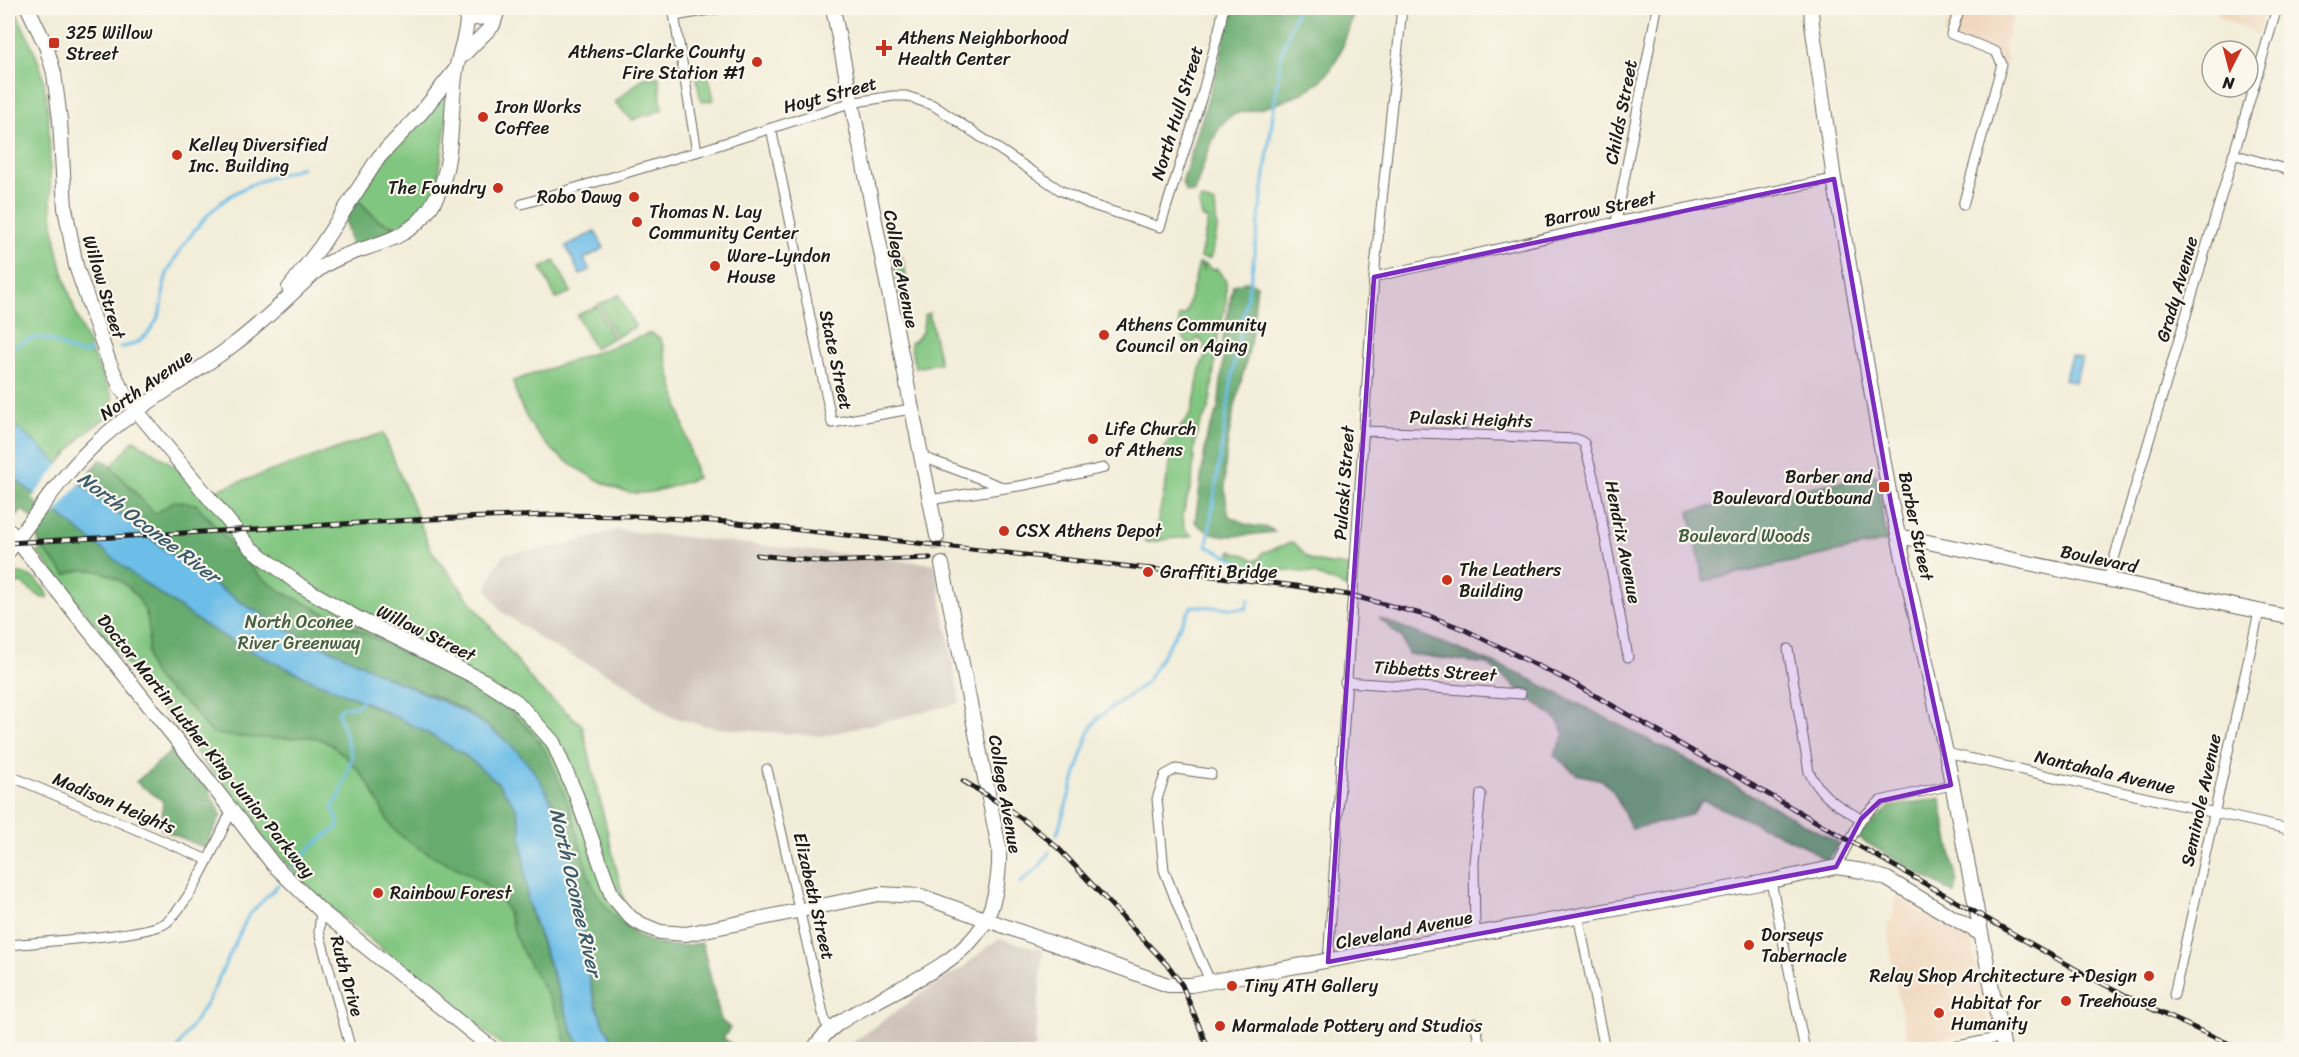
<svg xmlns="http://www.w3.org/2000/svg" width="2299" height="1057" font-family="Sriracha,sans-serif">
<rect width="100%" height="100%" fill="#fbf7ec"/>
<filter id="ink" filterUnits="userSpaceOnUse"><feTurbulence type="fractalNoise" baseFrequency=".0167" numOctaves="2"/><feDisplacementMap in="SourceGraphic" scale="12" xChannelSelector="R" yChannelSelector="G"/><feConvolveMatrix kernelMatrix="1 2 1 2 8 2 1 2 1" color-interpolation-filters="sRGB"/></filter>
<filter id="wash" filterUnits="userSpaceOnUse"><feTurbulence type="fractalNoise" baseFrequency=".008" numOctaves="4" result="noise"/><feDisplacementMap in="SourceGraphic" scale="24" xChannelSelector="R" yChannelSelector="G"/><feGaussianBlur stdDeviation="1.35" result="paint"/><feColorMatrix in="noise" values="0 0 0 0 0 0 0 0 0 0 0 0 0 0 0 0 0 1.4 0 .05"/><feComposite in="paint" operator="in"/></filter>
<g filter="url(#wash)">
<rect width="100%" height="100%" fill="#f2edd8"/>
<!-- built -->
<path fill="#f0d6bc" d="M1953,8H2016L2003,47L2008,65L1944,33Z
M2220,8H2266L2258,35L2218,16Z
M1896,896L1972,942L1989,1030L1908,1045L1891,959L1888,924L1892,919Z"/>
<!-- industrial -->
<path fill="#cec2b9" d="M617,530L935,564L960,703L823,736L715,728L669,716L623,682L546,643L501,611L487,589L495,567L505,554L568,545Z
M1000,939L1043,950L1035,1049H844L924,991L962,968L995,941Z"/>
<!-- green -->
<path fill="#81c680" stroke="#4e714e" stroke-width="1.5" d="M8,8H14C23,27 33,46 40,66C54,113 47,164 52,212C58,277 84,340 113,398L108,416L82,436L19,513L8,510Z
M708,73L714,100L701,102L696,75Z
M649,77H659L662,110L632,120L615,102L642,79Z
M451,88L437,188L425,212L404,229L378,220L357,199L395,145Z
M1201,199L1215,204L1217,229L1212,256L1208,259L1200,257L1208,220L1202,217L1199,204Z
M891,246C906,250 905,277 908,290L901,301Z
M555,261L571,292L556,299L541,268Z
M1199,263H1201L1203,271H1204L1203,264H1206L1211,270L1217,269L1226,281V303L1218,335L1211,396L1208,411L1199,426L1195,441L1192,482L1183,513L1184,529L1193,536C1186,538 1183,537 1177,538C1165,538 1157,543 1145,542L1147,534H1155L1172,455L1163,450C1170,436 1184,427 1191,412C1199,393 1195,371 1207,354L1203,349L1206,347L1199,338L1190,345C1180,336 1178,329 1179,316L1186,314Z
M619,295L635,327L616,337L599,304Z
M597,306L613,338L594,348L577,315Z
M929,313L940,363L915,368L910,343C923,337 924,328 924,315Z
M651,333L661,339L697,478C678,484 658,493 639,493C625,494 612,487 600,481C554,458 525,432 513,381Z
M383,433L431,550L537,687L582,725L630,926L714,1040L729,1049H507L317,897L260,834L38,552L134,440L213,491Z
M1876,475L1887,541L1704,581L1689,511Z
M1292,542C1299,545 1302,554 1310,559C1322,566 1337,562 1350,567L1346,587L1312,573L1243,566L1230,554L1231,551L1248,556L1254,560L1259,559L1262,553Z
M19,573C32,574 45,586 48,598H42L21,583L15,584L8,592V579Z"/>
<!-- forest -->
<path fill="#68ab6e" stroke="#426445" stroke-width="1.5" d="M1231,8H1355C1336,72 1330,87 1263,108C1253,111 1237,111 1228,118C1212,131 1201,173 1194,193L1186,192L1182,183L1219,63Z
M357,199L378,220L404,229L352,249L345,220Z
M1246,282L1257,285C1254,308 1253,332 1248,354C1236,403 1216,466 1229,516L1247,525L1269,528L1275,532C1247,534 1216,544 1195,522L1207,435L1218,410L1224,353L1223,340L1233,285Z
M100,460L107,462L155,514L174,501L196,504L258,575L281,591L490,696C511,712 532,728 545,751C555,771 565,794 572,815C579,838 583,864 593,886C608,917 642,948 679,946C686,946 694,944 702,943L721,1020L730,1028L723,1038L738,1049H619C581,998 588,945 578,885C571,845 555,799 530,768C506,737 473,713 437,697C422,691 406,686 391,679C356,663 322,647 288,630C232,600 182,561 131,522C114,509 97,497 81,483Z
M8,473L147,585L206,626L232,641L415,726L453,747L476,764L498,783L515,806L520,821L528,902L531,914L574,1035L583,1049H568C564,1040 562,1029 559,1019C549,994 532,971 520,947C512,930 510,908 496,894C467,865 421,858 393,828C384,818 380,804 373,792C363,773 341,748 320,739C310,735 298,738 288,738C275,739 221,738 212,732C203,726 198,715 191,708C176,694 159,688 150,667C144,652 151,637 148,622C142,587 99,558 66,575L39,545L38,536L45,527L22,510L17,516L8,512Z
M1379,618L1516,672L1703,768L1839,843L1827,862L1807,847L1703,800L1690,815L1632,829L1613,791L1602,780L1576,774L1554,755L1565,734L1557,720L1487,664L1408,654L1402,638Z
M175,748L207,785L221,815L205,848L161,829L163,801L136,782Z
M1940,798L1957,883L1955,894L1857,837L1890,807Z"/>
<!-- water -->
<path fill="#6cbde7" stroke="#446c82" stroke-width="1.5" d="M595,231L604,248L584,259L590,270L580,275L566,246Z
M2071,356L2082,359L2075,382L2064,379Z
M8,421C37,442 62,468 90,491C151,540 215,590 285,628C307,640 330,649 353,660C367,666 380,675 395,681C450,703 505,726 539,779C558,810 572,848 578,884C588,944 580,997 619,1049H583L574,1035L528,902L520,821L515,806L498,783L465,755L427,733L375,706L314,681L244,648L206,626L135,576L8,473Z"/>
<!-- pier -->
<path fill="#f2edd8" d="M61,462L82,480L54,515L32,498Z"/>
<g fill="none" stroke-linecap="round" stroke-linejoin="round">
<!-- stream -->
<path stroke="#6cbde7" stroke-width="3" d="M8,346C21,348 29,335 43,338C60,341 70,355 88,353L91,349
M120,347C142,347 157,326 162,305C164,295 163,283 167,274C177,253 191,233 206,217C234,185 265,180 302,167
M1253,574V568L1207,546L1233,370L1252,271L1281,55L1297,8
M1057,834L1090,729L1099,717L1146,683L1192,606L1246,609L1249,599
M293,868C305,850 320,840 337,828L338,818L332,807L339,798L352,757L338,712L342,707L357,706L364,699
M1020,883L1041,865L1049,852
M176,1050L208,1001L248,916L279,884"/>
</g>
</g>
<g filter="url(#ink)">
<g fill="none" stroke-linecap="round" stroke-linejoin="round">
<!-- secondary-tunnel -->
<path stroke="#c7c3b2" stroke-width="14" stroke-dasharray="14 7" stroke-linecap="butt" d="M937,536L942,564"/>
<!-- street casing -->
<g stroke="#67655e" stroke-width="11">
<path id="street" d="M673,8L697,152
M1960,8L1951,34L1996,52L2002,64L1963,205
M675,16L721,8
M771,128L832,423L911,409
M2233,154L2292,171
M522,204L706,149L850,103L893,96H906L933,105L1060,190L1089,204L1160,227L1201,99L1221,22L1223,8
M1616,222L1657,8
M1374,277L1616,222L1834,179
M1364,431L1577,439L1584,443L1594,480L1628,657
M920,456L1005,488
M929,500L1025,485L1104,468
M2108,579L2277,8
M1788,649L1809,772C1824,800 1835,803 1861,819
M1345,682L1521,694
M1946,753L2292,830
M767,769L825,1022L830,1028
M1211,774L1176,769L1165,775L1157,799L1164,870L1188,932L1211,983
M8,775L208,860
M1836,867L1861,819L1880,801L1951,785
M1771,881L1805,1050
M321,911L319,932L351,1050
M1578,915L1605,1050
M1475,934L1474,862L1481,794
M8,945C34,942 151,936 167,922C192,900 217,841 232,810
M1328,962L1374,277L1402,8
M2174,995L2259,612
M1475,1023L1481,1050
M1939,1050L2002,1037"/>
</g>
<!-- secondary casing -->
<g stroke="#67655e" stroke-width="16">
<path id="secondary" d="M28,8L46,46L54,73L60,120L65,208L76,266L109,362L120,386L136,410L250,547L301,586L357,618L484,681L517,702L553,742L576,795L612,896L631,918L643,925L660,932L686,934L879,894L921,896L1168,985H1191L1771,881L1836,867L1863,871L1887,879L1981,934
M833,8L937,536
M1811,8L1812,24L1834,179L1891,503L1946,753L2004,1050
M468,19L486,17L499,8
M462,56L493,25L498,9
M289,288L321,246L379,157L421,113L456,69
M8,529L195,763L273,864L321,911L494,1050
M1899,536L2292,618
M8,552C35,516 60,478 93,446C135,406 187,380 233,345C256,328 277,308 298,288C306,281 313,273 322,267C353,246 397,247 423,217C458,178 448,118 456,70C460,49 469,29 467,8
M813,1050C826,1029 845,1018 866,1007C900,987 952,966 976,935C995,913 1000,876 999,848L942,564"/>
</g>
<!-- street -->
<use href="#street" stroke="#fff" stroke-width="9"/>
<!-- secondary -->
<use href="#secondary" stroke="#fff" stroke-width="14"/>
<!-- rail casing -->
<g stroke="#1c1c1c" stroke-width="5">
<path id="rail" d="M8,543L430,519L549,515L634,516L728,522L1178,572L1296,586L1354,596L1432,617L1463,629L1571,682L2084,974L2152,1009L2243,1050
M757,555L825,562L930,558
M963,781C998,801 1030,822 1060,850L1170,968L1182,985L1209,1050"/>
</g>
<!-- rail -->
<use href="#rail" stroke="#fbf7ec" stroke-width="3" stroke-dasharray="9" stroke-linecap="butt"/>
</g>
</g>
<!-- marked area -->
<path fill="#7b2cbf" fill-opacity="0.2" stroke="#7b2cbf" stroke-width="4.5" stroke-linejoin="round" d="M1834,179L1891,503L1951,785L1880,801L1861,819L1836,867L1328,962L1374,277Z"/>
<!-- markers -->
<g fill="#c8321e" stroke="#fbf7ec" stroke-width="2">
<rect x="48" y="37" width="12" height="12" rx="3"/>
<path d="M881 39h6v6h6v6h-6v6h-6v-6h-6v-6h6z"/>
<circle cx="757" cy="62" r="6"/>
<circle cx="483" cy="117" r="6"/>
<circle cx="177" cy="155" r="6"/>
<circle cx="498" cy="188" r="6"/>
<circle cx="634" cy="197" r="6"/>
<circle cx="637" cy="222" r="6"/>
<circle cx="715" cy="266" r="6"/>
<circle cx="1104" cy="335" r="6"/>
<circle cx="1093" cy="439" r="6"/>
<rect x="1878" y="481" width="12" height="12" rx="3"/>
<circle cx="1004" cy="531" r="6"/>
<circle cx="1148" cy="572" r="6"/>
<circle cx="1447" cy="580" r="6"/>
<circle cx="378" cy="893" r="6"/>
<circle cx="1749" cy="945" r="6"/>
<circle cx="2149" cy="976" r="6"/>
<circle cx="1232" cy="986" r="6"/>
<circle cx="2066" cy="1001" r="6"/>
<circle cx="1939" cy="1013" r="6"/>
<circle cx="1220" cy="1026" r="6"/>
</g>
<g text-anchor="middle" stroke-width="4.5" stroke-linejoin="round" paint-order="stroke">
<!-- poi labels -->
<g font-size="18" fill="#1c1c1c" stroke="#fbf7ec" text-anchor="start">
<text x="66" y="39">325 Willow<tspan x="66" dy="21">Street</tspan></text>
<text x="898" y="44">Athens Neighborhood<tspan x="898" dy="21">Health Center</tspan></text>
<text x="745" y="58" text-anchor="end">Athens-Clarke County<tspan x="745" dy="21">Fire Station #1</tspan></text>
<text x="495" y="113">Iron Works<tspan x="495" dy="21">Coffee</tspan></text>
<text x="189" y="151">Kelley Diversified<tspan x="189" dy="21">Inc. Building</tspan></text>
<text x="486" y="194" text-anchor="end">The Foundry</text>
<text x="622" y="203" text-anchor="end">Robo Dawg</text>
<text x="649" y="218">Thomas N. Lay<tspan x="649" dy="21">Community Center</tspan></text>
<text x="727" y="262">Ware-Lyndon<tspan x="727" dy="21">House</tspan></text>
<text x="1116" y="331">Athens Community<tspan x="1116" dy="21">Council on Aging</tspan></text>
<text x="1105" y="435">Life Church<tspan x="1105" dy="21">of Athens</tspan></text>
<text x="1872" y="483" text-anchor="end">Barber and<tspan x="1872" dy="21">Boulevard Outbound</tspan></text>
<text x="1016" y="537">CSX Athens Depot</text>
<text x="1459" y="576">The Leathers<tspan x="1459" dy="21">Building</tspan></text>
<text x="1160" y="578">Graffiti Bridge</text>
<text x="390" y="899">Rainbow Forest</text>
<text x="1761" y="941">Dorseys<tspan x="1761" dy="21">Tabernacle</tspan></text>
<text x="2137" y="982" text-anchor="end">Relay Shop Architecture + Design</text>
<text x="1244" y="992">Tiny ATH Gallery</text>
<text x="2078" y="1007">Treehouse</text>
<text x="1951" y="1009">Habitat for<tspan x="1951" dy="21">Humanity</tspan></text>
<text x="1232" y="1032">Marmalade Pottery and Studios</text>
</g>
<!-- street labels -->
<g font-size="18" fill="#1c1c1c" stroke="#fbf7ec">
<text transform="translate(830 95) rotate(-15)" y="6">Hoyt Street</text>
<text transform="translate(1621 112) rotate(-79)" y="6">Childs Street</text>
<text transform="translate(1177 113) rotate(-73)" y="6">North Hull Street</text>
<text transform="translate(1600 209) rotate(-12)" y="6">Barrow Street</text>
<text transform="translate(901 269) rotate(79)" y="6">College Avenue</text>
<text transform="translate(104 287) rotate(73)" y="6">Willow Street</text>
<text transform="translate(2177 289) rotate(-74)" y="6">Grady Avenue</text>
<text transform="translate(836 360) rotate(78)" y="6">State Street</text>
<text transform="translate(146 385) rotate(-35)" y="6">North Avenue</text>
<text transform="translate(1471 419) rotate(2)" y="6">Pulaski Heights</text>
<text transform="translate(1344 483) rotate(-86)" y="6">Pulaski Street</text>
<text transform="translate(1916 526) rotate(78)" y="6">Barber Street</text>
<text transform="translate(1623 542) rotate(79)" y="6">Hendrix Avenue</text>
<text transform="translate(2099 559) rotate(12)" y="6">Boulevard</text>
<text transform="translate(426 633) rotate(26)" y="6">Willow Street</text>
<text transform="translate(1435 671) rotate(4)" y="6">Tibbetts Street</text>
<text transform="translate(206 746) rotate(51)" y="6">Doctor Martin Luther King Junior Parkway</text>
<text transform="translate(2105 772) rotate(13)" y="6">Nantahala Avenue</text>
<text transform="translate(1005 794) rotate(80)" y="6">College Avenue</text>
<text transform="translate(2201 800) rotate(-78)" y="6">Seminole Avenue</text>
<text transform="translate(114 803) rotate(23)" y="6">Madison Heights</text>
<text transform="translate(814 896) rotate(77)" y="6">Elizabeth Street</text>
<text transform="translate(1404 930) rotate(-11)" y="6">Cleveland Avenue</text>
<text transform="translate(347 976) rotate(75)" y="6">Ruth Drive</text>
</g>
<!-- park labels -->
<g font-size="18" fill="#446044" stroke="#fbf7ec">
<text x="1744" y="542">Boulevard Woods</text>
<text x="299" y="628">North Oconee<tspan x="299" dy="21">River Greenway</tspan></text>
</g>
<!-- water labels -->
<g font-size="20" font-style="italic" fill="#3c5c6d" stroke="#fbf7ec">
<text transform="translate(149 527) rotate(37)" y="7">North Oconee River</text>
<text transform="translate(576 892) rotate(77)" y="7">North Oconee River</text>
</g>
</g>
<!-- margin -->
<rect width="2299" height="1057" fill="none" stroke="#fbf7ec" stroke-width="30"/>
<!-- north arrow -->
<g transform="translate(2230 69) rotate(186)"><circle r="28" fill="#fbf7ec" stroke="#a29f99" stroke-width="1.5"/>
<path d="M0-4.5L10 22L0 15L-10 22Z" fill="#c8321e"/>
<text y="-9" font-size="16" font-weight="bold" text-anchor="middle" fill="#1c1c1c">N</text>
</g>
</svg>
